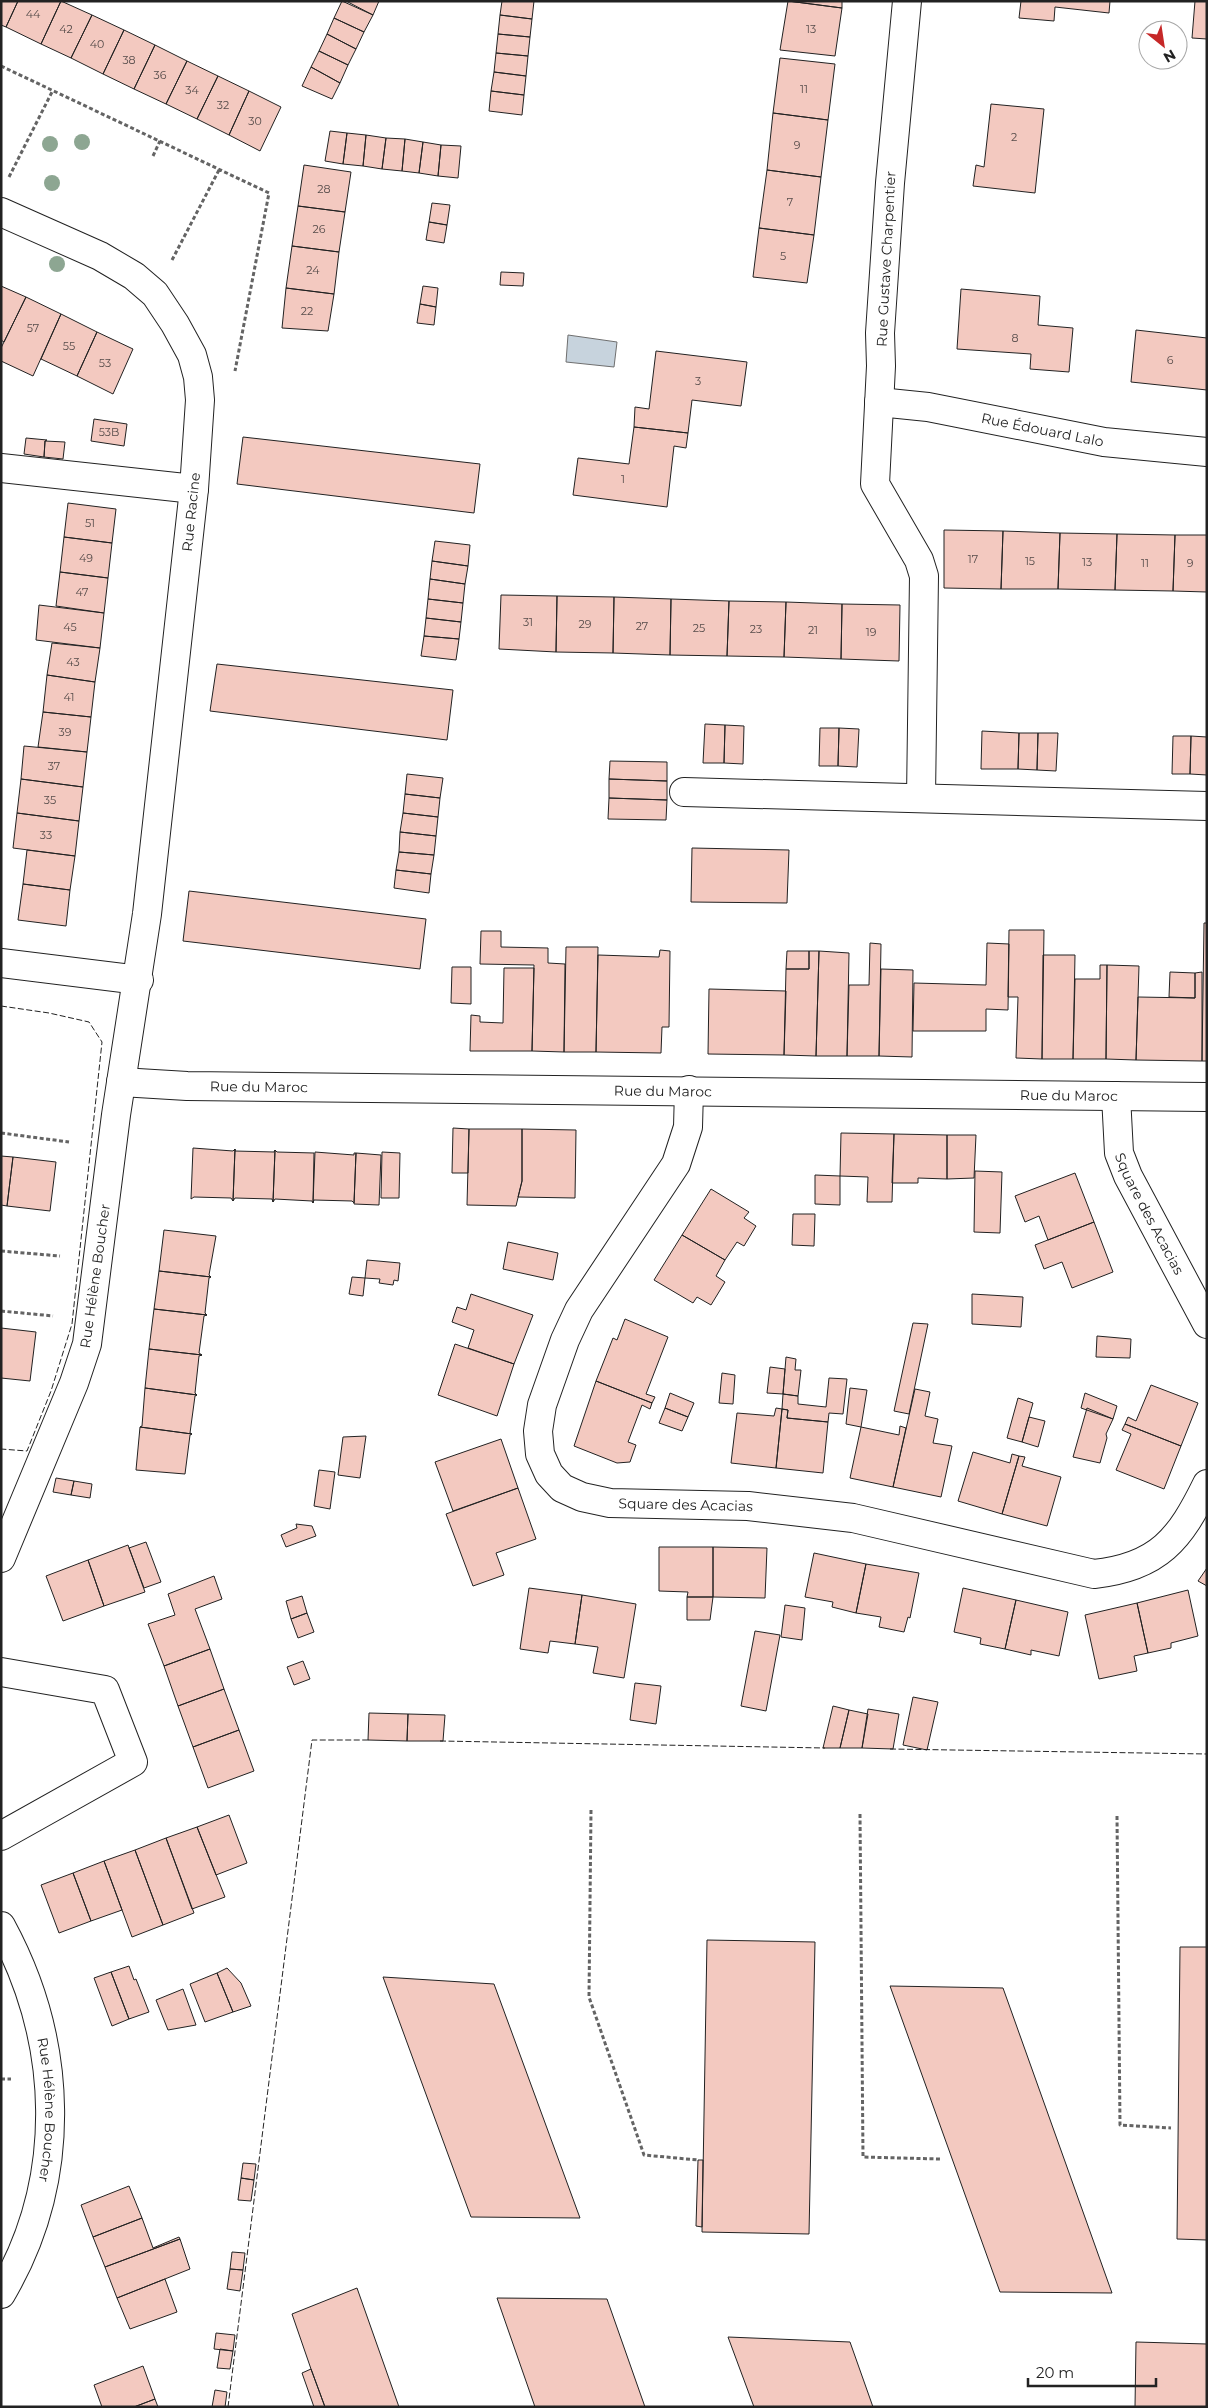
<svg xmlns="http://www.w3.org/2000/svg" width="1208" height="2408" font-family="Montserrat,sans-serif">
<rect width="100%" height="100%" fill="#fff"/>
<!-- water -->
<path fill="#c7d3dd" stroke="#6f6f6f" d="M568,335L617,342L614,367L566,362Z"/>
<!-- building -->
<path fill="#f3c9c0" stroke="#222" d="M1,1H18L6,27L1,25Z
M18,1H61L41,44L6,27Z
M61,1L92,15L71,58L41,44Z
M342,1L373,15L364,32L334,18Z
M346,1H379L373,15Z
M502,1H534L532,19L500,15Z
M788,1L842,8L835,56L780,50Z
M788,1H842V8Z
M1021,1H1110L1109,13L1055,7L1054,21L1019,18Z
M1195,1H1207V39L1192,38Z
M92,15L124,30L103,74L71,58Z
M500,15L532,19L530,37L498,34Z
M334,18L364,32L356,49L327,34Z
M124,30L155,45L134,89L103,74Z
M327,34L356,49L348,65L319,51Z
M498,34L530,37L528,56L496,53Z
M155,45L187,61L166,104L134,89Z
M319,51L348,65L340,83L311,67Z
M496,53L528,56L526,76L494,72Z
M780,58L835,64L828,120L773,113Z
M187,61L218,76L197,119L166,104Z
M311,67L340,83L332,99L302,86Z
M494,72L526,76L524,95L491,91Z
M218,76L249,91L229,135L197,119Z
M249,91L281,107L260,151L229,135Z
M491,91L524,95L522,115L489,111Z
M991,104L1044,109L1035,193L973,186L976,165L984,167Z
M773,113L828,120L821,177L767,170Z
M330,131L347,133L343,164L325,161Z
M347,133L366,135L363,166L343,164Z
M366,135L386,138L382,169L363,166Z
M386,138L405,139L402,171L382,169Z
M405,139L423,142L419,173L402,171Z
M423,142L441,145L438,176L419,173Z
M441,145L461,146L458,178L438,176Z
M304,165L351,172L345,212L298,206Z
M767,170L821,177L814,235L759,228Z
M432,203L450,205L447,225L429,222Z
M298,206L345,212L339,252L292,246Z
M429,222L447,225L444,243L426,240Z
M759,228L814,235L807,283L753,277Z
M292,246L339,252L334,294L286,288Z
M501,272L524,273L523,286L500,285Z
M1,286L26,297L4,342L1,340Z
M423,286L438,288L436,307L420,304Z
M286,288L334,294L328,331L282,328Z
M961,289L1040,296L1038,325L1073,328L1069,372L1030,369L1031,354L957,349Z
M26,297L61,314L33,376L1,361V348Z
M420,304L436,307L434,325L417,323Z
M61,314L97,332L77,376L41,359Z
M1136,330L1207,338V390L1131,382Z
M97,332L133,349L113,394L77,376Z
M656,351L747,362L741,406L692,400L688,433L634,427L635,407L649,409Z
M94,419L127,424L124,446L91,441Z
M634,427L688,433L686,448L674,446L667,507L573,495L578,458L629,464Z
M243,437L480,464L474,513L237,484Z
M26,438L47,440L45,441L44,457L24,454Z
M45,441L65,442L63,459L44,457Z
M68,503L116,509L112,543L64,537Z
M944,530L1003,531L1001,589L944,588Z
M1003,531L1060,533L1058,589H1001Z
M1060,533L1117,534L1115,590L1058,589Z
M1117,534L1175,535L1173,591L1115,590Z
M1175,535H1207V592L1173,591Z
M64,537L112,543L108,578L60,572Z
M435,541L470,545L468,566L432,561Z
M432,561L468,566L465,584L430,579Z
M60,572L108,578L104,613L56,606Z
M430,579L465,584L463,603L428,599Z
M501,595L557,596L556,652L499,649Z
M557,596L614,597L613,653L556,652Z
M614,597L671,599L670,655L613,653Z
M428,599L463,603L461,622L426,618Z
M671,599L729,601L727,656L670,655Z
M729,601L786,602L784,657L727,656Z
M786,602L842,604L841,659L784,657Z
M842,604L900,605L899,661L841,659Z
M39,605L104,613L100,648L36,640Z
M426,618L461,622L459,639L424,636Z
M424,636L459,639L456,660L421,656Z
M52,643L100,648L95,682L47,675Z
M217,664L453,690L447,740L210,711Z
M47,675L95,682L91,717L43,712Z
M43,712L91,717L87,752L38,747Z
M705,724L725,725L724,763H703Z
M725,725L744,726L743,764L724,763Z
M820,728H839L838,766H819Z
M839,728L859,729L857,767L838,766Z
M982,731L1019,733L1018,769H981Z
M1019,733H1038L1037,770L1018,769Z
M1038,733H1058L1056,771L1037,770Z
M1173,736H1191L1190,774H1172Z
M1191,736L1207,737V775L1190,774Z
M24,746L87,752L83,787L21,779Z
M610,761L667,762V781L609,779Z
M407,774L443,778L440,798L405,794Z
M21,779L83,787L79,821L17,813Z
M609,779L667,781V800L609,798Z
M405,794L440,798L438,817L403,813Z
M609,798L667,800L666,820L608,819Z
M17,813L79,821L75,856L13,848Z
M403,813L438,817L436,836L400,832Z
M400,832L436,836L434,855L399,852Z
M692,848L789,850L787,903L691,902Z
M27,850L75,856L70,890L23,884Z
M399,852L434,855L431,874L396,870Z
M396,870L431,874L429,893L394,888Z
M23,884L70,890L66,926L18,920Z
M189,891L426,919L420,969L183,941Z
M1204,923H1207V1061H1202Z
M1009,930H1044L1042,1059L1016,1058L1018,997H1008Z
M481,931H501V947L548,948V963L565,964L564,1052L532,1051L534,965L480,964Z
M870,943L881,944L879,1056H847L849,985H869Z
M987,943L1009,944L1008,1010L986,1009V1031H913L914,983L986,985Z
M566,947H598L596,1052H564Z
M660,950L670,951L669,1027H662L661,1053L596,1052L598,955L659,957Z
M787,951H809V969H786Z
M809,951H819L816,1056L784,1055L786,969H809Z
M819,951L849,953L847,1056H816Z
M1043,955H1075L1073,1059H1042Z
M1100,965H1107L1106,1059H1073L1075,979H1100Z
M1107,965L1139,966L1136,1060L1106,1059Z
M452,967H471V1004L451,1003Z
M504,968H534L532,1051H470L471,1015L480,1016V1022L503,1023Z
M881,969L913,970L912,1057L879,1056Z
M1170,972L1195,973V998L1169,997Z
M1202,972V1061L1136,1060L1138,997L1195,998V973Z
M709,989L786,991L784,1055L708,1054Z
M453,1128L469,1129L468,1173H452Z
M469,1129H522V1181L516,1206L467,1205Z
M522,1129L576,1130L575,1198L518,1197L522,1181Z
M841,1133L894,1134L892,1202H867L868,1177L840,1176Z
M894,1134L947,1135V1179L918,1178V1183H892Z
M947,1135H976L974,1178L947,1179Z
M193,1148L233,1151L235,1149L233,1201L231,1198L194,1197L191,1199Z
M235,1149V1151L274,1152L275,1150L273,1202L272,1199L235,1198L233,1201Z
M275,1150L277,1152L314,1153L313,1203L312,1201L275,1199L273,1202Z
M315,1152L354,1155V1153H356L354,1203L352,1201L314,1200L313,1203Z
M382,1152L400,1153L399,1198H381Z
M356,1153L381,1155L379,1205L354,1204Z
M1,1156L13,1157L7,1206L1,1205Z
M13,1157L56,1162L50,1211L7,1206Z
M975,1171L1002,1172L1000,1233L974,1232Z
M1075,1173L1094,1222L1048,1240L1039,1216L1025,1222L1015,1196Z
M815,1175L840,1176V1205L815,1204Z
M711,1189L749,1212L744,1218L756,1226L744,1246L737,1242L725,1260L682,1235Z
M793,1214H815L814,1246L792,1245Z
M1094,1222L1113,1272L1072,1288L1062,1262L1044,1269L1035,1245Z
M164,1230L216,1236L209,1275L211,1277L159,1271Z
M682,1235L725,1260L716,1276L725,1282L711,1305L697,1297L693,1303L654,1280Z
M508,1242L558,1253L553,1280L503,1269Z
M367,1260L400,1263L398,1281L394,1280L393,1285L379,1283L380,1279L365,1278Z
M159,1271L211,1277L209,1278L205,1313L207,1315L154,1309Z
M352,1277L365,1278L363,1296L349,1294Z
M471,1294L533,1315L514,1364L468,1348L474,1330L452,1322L457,1307L466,1310Z
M972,1294L1023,1297L1021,1327L972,1324Z
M154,1309L207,1315L204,1316L199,1353L202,1355L149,1349Z
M625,1319L668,1337L646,1394L655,1397L652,1403L596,1381L613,1338L617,1340Z
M913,1323L928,1324L909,1414L894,1411Z
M1,1328L36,1332L30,1381L1,1378Z
M1097,1336L1131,1339L1130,1358L1096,1357Z
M455,1344L514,1364L497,1416L438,1395Z
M149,1349L202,1355L199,1356L195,1393L197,1395L145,1388Z
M786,1357L796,1359L795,1370H801L798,1396L783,1394Z
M770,1367L785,1369L783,1394L767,1393Z
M722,1373L735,1375L733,1404L719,1403Z
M829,1378L847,1379L843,1414L829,1413L828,1422L787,1418L788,1410L782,1409L783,1394L798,1396V1404L826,1407Z
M596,1381L652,1403L650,1409L642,1405L628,1442L636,1445L630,1462L617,1463L574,1446Z
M1151,1385L1198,1403L1181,1446L1125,1424L1128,1417L1136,1421Z
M145,1388L197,1395L195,1396L190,1433L192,1434L140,1427L142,1426Z
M850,1388L867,1390L861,1427L846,1424Z
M915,1389L930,1392L925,1416L938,1419L933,1443L952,1446L941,1497L893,1487Z
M670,1393L694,1403L688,1417L665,1408Z
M1085,1393L1117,1406L1113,1419L1081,1408Z
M1018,1398L1033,1403L1022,1442L1007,1438Z
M665,1408L688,1417L682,1431L659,1423Z
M776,1408L782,1409L776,1468L731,1463L737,1413L774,1416Z
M1087,1408L1113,1419L1106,1434L1107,1438L1100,1463L1073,1457Z
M782,1409L788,1410L787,1418L828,1422L823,1473L776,1468Z
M1029,1417L1045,1421L1038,1447L1022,1442Z
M1125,1424L1181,1446L1164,1489L1116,1470L1131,1434L1122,1430Z
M900,1426L906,1428L893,1487L850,1478L861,1427L899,1435Z
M140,1427L192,1434L190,1435L185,1474L136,1470Z
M366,1436L360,1478L338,1475L343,1437Z
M501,1439L518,1488L453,1511L435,1462Z
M973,1452L1010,1463L1012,1454L1019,1456L1002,1514L958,1501Z
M1019,1456L1025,1457L1022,1466L1061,1477L1047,1526L1002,1514Z
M319,1470L335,1472L330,1509L314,1506Z
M56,1478L74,1481L71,1495L53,1492Z
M74,1481L92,1484L90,1498L71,1495Z
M518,1488L536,1539L496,1553L504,1575L473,1586L446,1514Z
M296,1524L312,1526L316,1536L286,1547L281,1535L297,1528Z
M146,1542L161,1582L144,1588L129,1548Z
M128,1545L145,1592L104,1606L88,1560Z
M659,1547H713V1597H687L688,1592L659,1591Z
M713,1547L767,1548L765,1598L713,1597Z
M814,1553L866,1564L856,1613L832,1607L833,1602L805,1597Z
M88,1560L104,1606L63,1621L46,1576Z
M866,1564L919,1573L910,1618L908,1617L904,1632L879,1627L881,1617L856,1613Z
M1207,1568V1586L1198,1581Z
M214,1576L222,1599L195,1609L210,1649L164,1666L148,1624L175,1615L168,1594Z
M529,1588L582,1595L575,1644L550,1641L548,1653L520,1649Z
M963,1588L1016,1600L1005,1649L980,1644L981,1638L954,1632Z
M1188,1590L1198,1636L1171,1643V1648L1148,1653L1137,1603Z
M582,1595L636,1604L624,1678L593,1673L598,1647L575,1644Z
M302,1596L307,1613L291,1619L286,1601Z
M687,1597H713L710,1620H687Z
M1016,1600L1068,1612L1059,1656L1031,1650V1655L1005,1649Z
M1137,1603L1148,1653L1134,1656L1137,1671L1099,1679L1085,1615Z
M785,1605L805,1608L802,1640L781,1637Z
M307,1613L314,1632L298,1638L291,1619Z
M755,1631L780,1635L766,1711L741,1706Z
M210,1649L224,1689L178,1706L164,1666Z
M303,1661L310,1679L294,1685L287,1667Z
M635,1683L661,1686L656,1724L630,1720Z
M224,1689L239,1730L193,1747L178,1706Z
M913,1697L938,1702L927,1750L903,1745Z
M833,1706L849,1710L840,1748H823Z
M868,1709L899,1714L893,1749L862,1748Z
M849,1710L868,1714L862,1748H840Z
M369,1713L408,1714L407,1741L368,1740Z
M408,1714L445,1715L443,1741H407Z
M239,1730L254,1771L208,1788L193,1747Z
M229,1815L247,1863L216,1875L197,1827Z
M197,1827L225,1897L192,1909L166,1838Z
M166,1838L194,1913L163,1925L135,1850Z
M135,1850L163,1925L132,1937L104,1861Z
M104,1861L122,1910L91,1921L73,1873Z
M73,1873L91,1921L59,1933L41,1885Z
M707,1940L815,1942L809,2234L702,2232Z
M1180,1947H1207V2240L1177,2239Z
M129,1966L134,1980L136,1979L149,2012L129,2019L111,1972Z
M227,1968L241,1983L251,2006L233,2012L217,1973Z
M111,1972L129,2019L112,2026L94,1978Z
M217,1973L233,2012L205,2022L190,1984Z
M383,1977L494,1984L580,2218L471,2217Z
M890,1986L1003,1988L1112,2293L1000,2292Z
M183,1989L196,2025L168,2030L156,2000Z
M698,2160H703L702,2227L696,2226Z
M243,2163L256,2164L254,2180L241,2178Z
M241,2178L254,2180L251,2201L238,2200Z
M129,2186L142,2218L93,2237L81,2205Z
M142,2218L153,2248L179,2237L180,2239L105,2267L93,2237Z
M180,2239L190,2269L117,2298L105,2267Z
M232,2252L245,2253L243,2270L230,2269Z
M230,2269L243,2270L240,2291L227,2289Z
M165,2279L177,2312L130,2329L117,2298Z
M357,2288L399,2407H325L311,2369L292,2314Z
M497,2298L607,2299L645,2407H535Z
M216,2333L235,2335L233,2351L214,2349Z
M728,2337L850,2342L873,2407H754Z
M1136,2342L1207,2344V2407H1135Z
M220,2349L233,2351L230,2369L217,2368Z
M143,2366L155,2399L134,2407H102L94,2385Z
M311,2369L325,2407H314L302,2373Z
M215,2390L227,2392L225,2407H212Z
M155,2399L158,2407H134Z"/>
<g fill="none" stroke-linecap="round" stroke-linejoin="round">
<!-- minor casing -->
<g stroke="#222" stroke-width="30">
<g id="minor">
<path d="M907,1L890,183L880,333L881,366L875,484L919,560L924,576L921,798"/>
<path d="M1,212L100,256L134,276L155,294L175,324L192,355L198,377L200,400L194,489L147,914L116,1115L87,1344L74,1383L1,1558"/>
<path id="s1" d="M879,402L928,407L1104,442L1207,452"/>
<path d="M1,468L194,489"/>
<path d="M684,792L1207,806"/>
<path d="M1,963L139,980"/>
<path id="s2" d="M121,1082L187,1086L1207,1097"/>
<path id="s3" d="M689,1090L688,1127L676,1164L579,1310L565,1340L542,1405L538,1431L540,1454L549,1474L562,1488L582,1497L610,1503L748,1506L853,1518L1094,1574C1159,1567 1180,1539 1207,1484"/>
<path id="s4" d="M1116,1096L1119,1153L1128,1176L1207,1324"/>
<path d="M1,1672L105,1690L133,1762L1,1836"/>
<path id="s5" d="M1,1926C64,2042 69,2179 1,2294"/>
</g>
</g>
<!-- path -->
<path stroke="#646464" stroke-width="3" stroke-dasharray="4 2.5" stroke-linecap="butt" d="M1,66L269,193L235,371
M153,156L160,141
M9,177L53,90
M172,260L219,170
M1,1133L69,1142
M1,1251L60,1256
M1,1311L53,1316
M591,1810L589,1997L644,2155L698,2160
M860,1814L863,2157L940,2159
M1117,1816L1120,2125L1171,2128
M1,2079H11"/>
<!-- minor -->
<use href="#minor" stroke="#fff" stroke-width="28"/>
<!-- fence -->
<path stroke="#222" stroke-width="1" stroke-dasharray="6 2.5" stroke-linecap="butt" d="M1,1006L49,1013L89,1022L102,1042L72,1324L51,1391L27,1451L1,1449
M440,1741L825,1748
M890,1749L1207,1754
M228,2407L312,1740H370"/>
</g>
<!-- trees -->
<g fill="#8da692">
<circle cx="82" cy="142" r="8"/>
<circle cx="50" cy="144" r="8"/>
<circle cx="52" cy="183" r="8"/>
<circle cx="57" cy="264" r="8"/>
</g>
<g text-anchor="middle" stroke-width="4" stroke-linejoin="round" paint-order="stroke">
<!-- number labels -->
<g font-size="11" fill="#564c4a">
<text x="33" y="18">44</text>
<text x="66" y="33">42</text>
<text x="811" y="33">13</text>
<text x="97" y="48">40</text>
<text x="129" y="64">38</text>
<text x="160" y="79">36</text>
<text x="804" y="93">11</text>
<text x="192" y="94">34</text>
<text x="223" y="109">32</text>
<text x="255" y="125">30</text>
<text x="1014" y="141">2</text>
<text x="797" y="149">9</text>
<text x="324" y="193">28</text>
<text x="790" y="206">7</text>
<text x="319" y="233">26</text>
<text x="783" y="260">5</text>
<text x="313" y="274">24</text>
<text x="307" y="315">22</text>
<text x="33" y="332">57</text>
<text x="1015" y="342">8</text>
<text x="69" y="350">55</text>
<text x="1170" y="364">6</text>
<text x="105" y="367">53</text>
<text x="698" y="385">3</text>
<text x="109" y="436">53B</text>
<text x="623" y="483">1</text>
<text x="90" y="527">51</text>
<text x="86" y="562">49</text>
<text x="973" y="563">17</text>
<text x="1030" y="565">15</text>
<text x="1087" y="566">13</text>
<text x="1145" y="567">11</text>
<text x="1190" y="567">9</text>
<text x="82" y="596">47</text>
<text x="528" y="626">31</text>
<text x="585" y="628">29</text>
<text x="642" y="630">27</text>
<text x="70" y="631">45</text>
<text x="699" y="632">25</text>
<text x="756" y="633">23</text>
<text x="813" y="634">21</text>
<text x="871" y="636">19</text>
<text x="73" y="666">43</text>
<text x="69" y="701">41</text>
<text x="65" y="736">39</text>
<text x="54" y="770">37</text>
<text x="50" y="804">35</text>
<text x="46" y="839">33</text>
</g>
<!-- street labels -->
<g font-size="14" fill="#222" stroke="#fff">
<text transform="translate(886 259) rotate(-87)" y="5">Rue Gustave Charpentier</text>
<text dy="5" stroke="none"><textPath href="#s1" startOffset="166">Rue Édouard Lalo</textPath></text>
<text transform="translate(191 512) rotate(-84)" y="5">Rue Racine</text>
<text dy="5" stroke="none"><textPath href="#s2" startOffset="138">Rue du Maroc</textPath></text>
<text dy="5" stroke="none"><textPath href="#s2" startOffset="542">Rue du Maroc</textPath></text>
<text dy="5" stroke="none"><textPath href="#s2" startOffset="948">Rue du Maroc</textPath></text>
<text dy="5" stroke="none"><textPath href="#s4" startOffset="125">Square des Acacias</textPath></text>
<text transform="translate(95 1276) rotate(-82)" y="5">Rue Hélène Boucher</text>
<text dy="5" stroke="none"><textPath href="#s3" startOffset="570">Square des Acacias</textPath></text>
<text dy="5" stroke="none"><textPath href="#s5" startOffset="192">Rue Hélène Boucher</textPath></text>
</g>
</g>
<!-- border -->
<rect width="1208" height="2408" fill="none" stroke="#222222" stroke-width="5"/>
<!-- north arrow -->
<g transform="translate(1163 45) rotate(150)"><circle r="24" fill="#ffffff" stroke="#a7a7a7"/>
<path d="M0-4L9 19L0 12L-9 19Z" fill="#c62828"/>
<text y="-8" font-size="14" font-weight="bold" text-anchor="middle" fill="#222222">N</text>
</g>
<!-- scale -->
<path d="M1028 2378v8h128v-8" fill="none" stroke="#222222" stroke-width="2.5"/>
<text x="1036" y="2378" font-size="15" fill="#222222" stroke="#ffffff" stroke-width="4" paint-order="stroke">20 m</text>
</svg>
